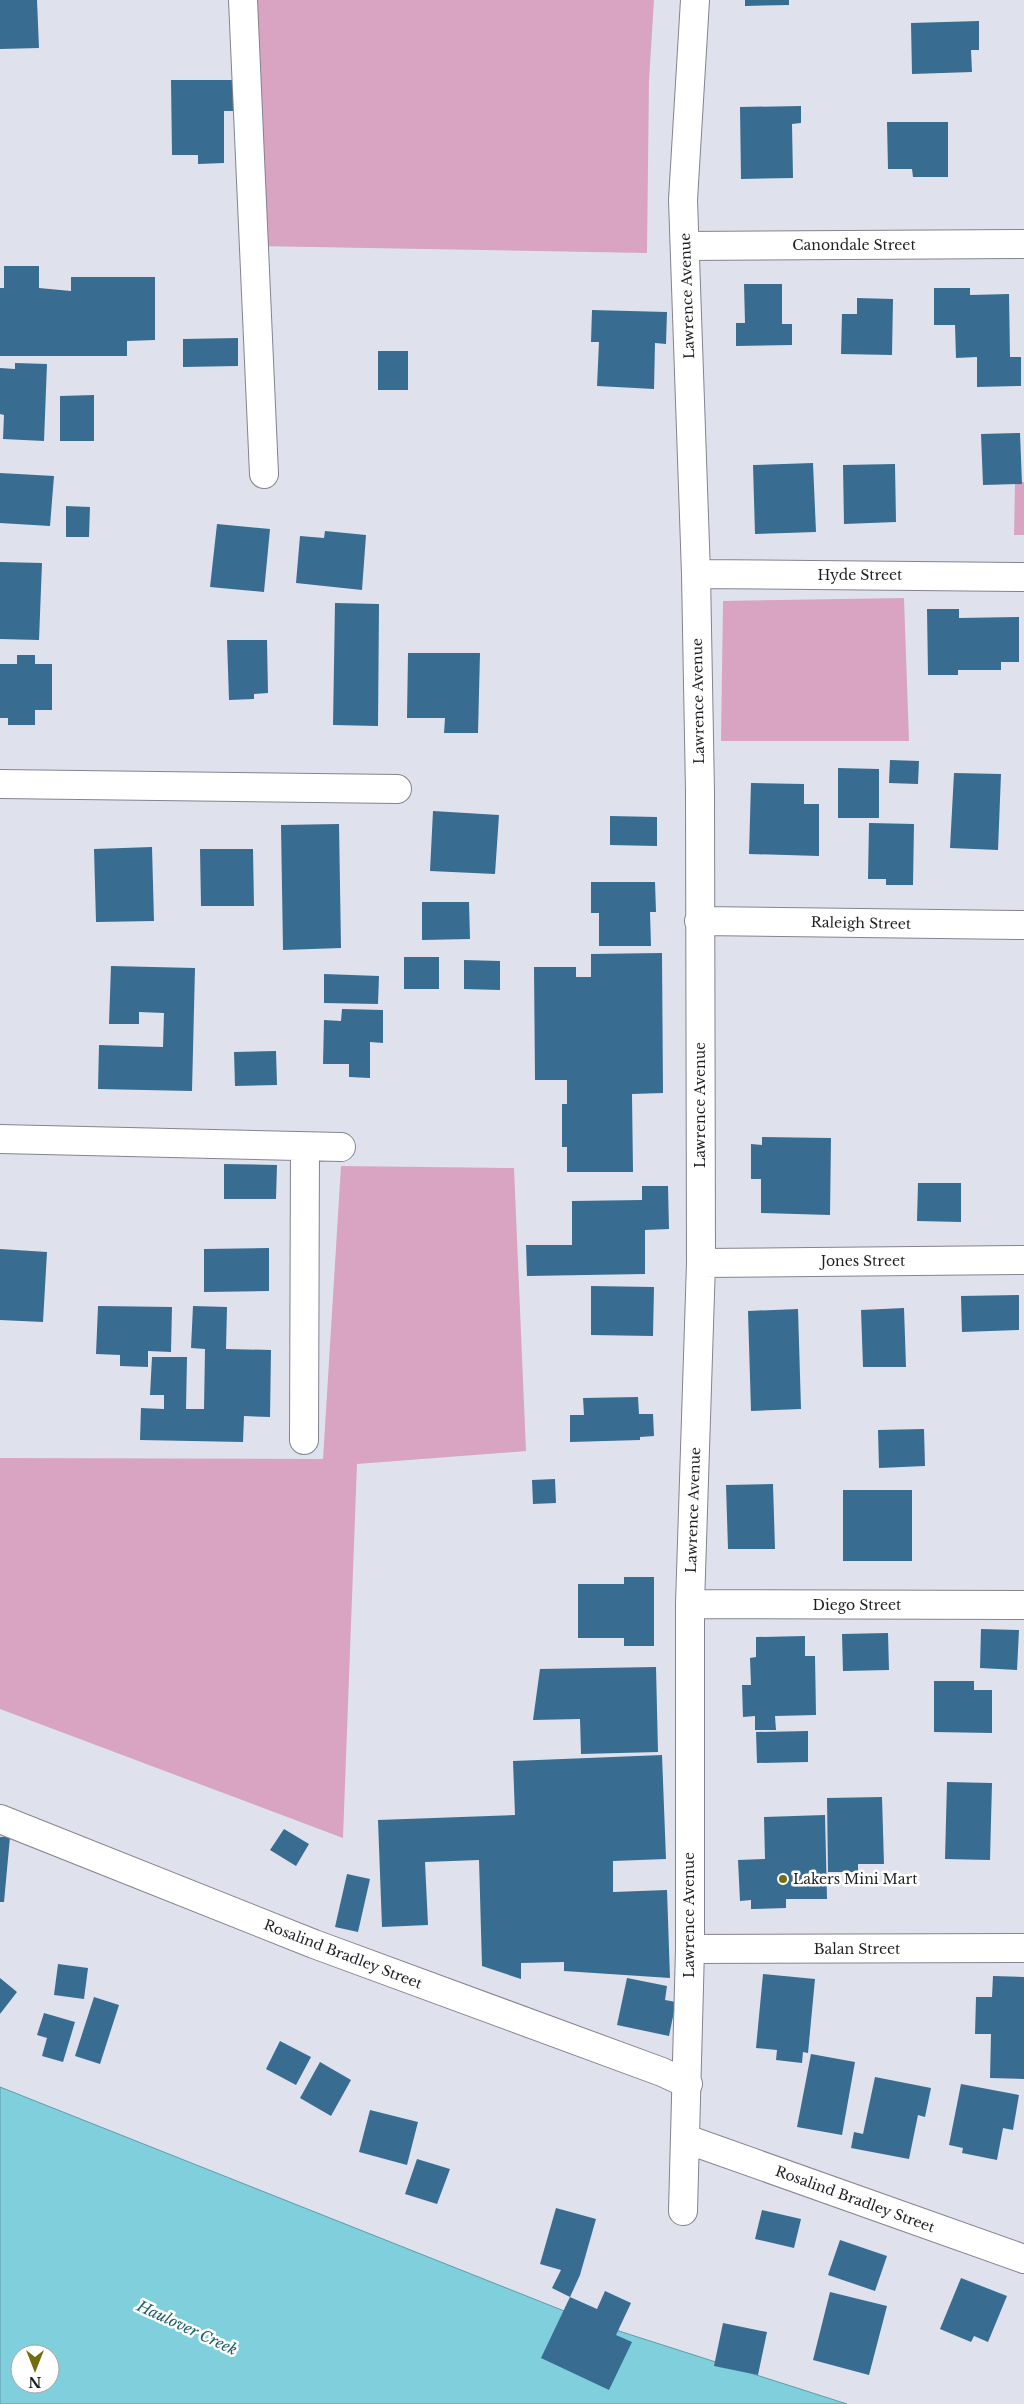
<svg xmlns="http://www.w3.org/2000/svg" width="1024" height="2404" font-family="'Libre Baskerville',serif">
<rect width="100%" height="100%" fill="#dfe2ed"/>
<!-- green -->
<path fill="#d9a4c2" d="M254,0H654L649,81L647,253L252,246Z
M1015,482H1024V535H1014Z
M904,598L909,741H721L723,601Z
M341,1166L514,1168L526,1451L357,1464L343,1838L0,1709V1458L323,1459Z"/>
<!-- water -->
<path fill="#7fcfdc" stroke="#629aa5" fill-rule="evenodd" d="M0,2087L597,2324L847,2404H0ZM20,2354H50V2384H20Z"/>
<!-- building -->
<path fill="#396c91" d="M0,0H37L39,48L0,49Z
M745,0H789V5L745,6Z
M979,21V50H971L972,72L912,74L911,23Z
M171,80H235V111H224V163L198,164V155H172Z
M801,106V123L792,124L793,178L741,179L740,107Z
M887,122H948V177H913L912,169H888Z
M4,266H39V288L71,291V277H155V340L127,341V356H0V288H4Z
M744,284H782V324H792V345L736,346V323H745Z
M934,288H970V295L1009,294L1010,357H1021V386L977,387V357L956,358L955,325H934Z
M857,298L893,299L892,355L841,354L842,314H857Z
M592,310L667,312L666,344L655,343L654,389L597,386L599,342H591Z
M238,338V366L183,367V339Z
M378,351H408V390H378Z
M15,363L47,364L44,441L3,439L4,415L0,414V368L15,369Z
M94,395V441H60V396Z
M1020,433L1022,484L983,485L981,434Z
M813,463L816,532L755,534L753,465Z
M895,464L896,522L844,524L843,465Z
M0,473L54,476L50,526L0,523Z
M66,506L90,507L89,537H66Z
M217,524L270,529L264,592L210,587Z
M325,531L366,535L362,590L296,583L300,536L324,538Z
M0,562L42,563L39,640L0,639Z
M335,603L379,604L378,726L333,725Z
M927,609H959V618L1019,617V662H1001V670H958V675H928Z
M227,640H267L268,693L254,694V699L229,700Z
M408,653H480L478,733H444L445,718H407Z
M17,655H35V664H52V710H35V725H8V718H0V664H17Z
M890,760L919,761L918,784L889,783Z
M838,768L879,769V818H838Z
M954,773L1001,774L998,850L950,848Z
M751,783L804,784V804H819V856L749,854Z
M433,811L499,815L495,874L430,871Z
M610,816L657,817V846L610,845Z
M869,823L914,824L913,885H886V879H868Z
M339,824L341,948L283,950L281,825Z
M152,847L154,921L96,922L94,849Z
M200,849H253L254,906H201Z
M591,882H655L656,912H650L651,946H599V913H591Z
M422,902H469L470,939L422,940Z
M662,953L663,1093L632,1094L633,1172H567V1147H562V1104H567V1080H535L534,967H576V977H591V954Z
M404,957H439V989H404Z
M464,960L500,961V990L464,989Z
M111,966L195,968L192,1091L98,1089L99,1045L163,1047L164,1013L139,1012V1024H109Z
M324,974L379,976L378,1004L324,1003Z
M342,1009L383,1010V1043L370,1042V1078L349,1077V1064H323L324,1020L341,1021Z
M276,1051L277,1085L235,1086L234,1052Z
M762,1137L831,1138L830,1215L761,1213V1179H751V1144L762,1145Z
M224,1164L277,1165L276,1199H224Z
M918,1183H961V1222L917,1221Z
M642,1186H668L669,1229L645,1230V1274L527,1276L526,1245H572V1201L642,1200Z
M269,1248V1291L204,1292V1249Z
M0,1249L47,1252L43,1322L0,1320Z
M591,1286L654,1287L653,1336L591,1335Z
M1019,1295V1330L962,1332L961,1296Z
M98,1306L172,1307L171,1352L148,1351V1367L120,1366V1355L96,1354Z
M193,1306L227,1307L226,1349L271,1350L270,1417L244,1416L243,1442L140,1440L141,1408L164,1409V1395H150L152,1357H187L186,1409H204L205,1349L191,1348Z
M904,1308L906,1367H863L861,1310Z
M798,1309L801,1409L751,1411L748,1311Z
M638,1397L639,1414H653L654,1436L640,1437V1440L570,1442V1415H584L583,1398Z
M924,1429L925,1466L879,1468L878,1430Z
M555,1479L556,1503L533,1504L532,1480Z
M773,1484L775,1549H728L726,1485Z
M843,1490H912V1561H843Z
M624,1577H654V1646H624V1638H578V1584H624Z
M981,1629L1019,1630L1017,1670L980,1668Z
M888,1633L889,1670L843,1671L842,1634Z
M805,1636V1656H815L816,1715L775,1716L776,1730H755V1716L743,1717L742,1685H751L750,1658L756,1657V1637Z
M656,1667L658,1752L581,1754L580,1719L533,1720L540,1669Z
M934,1681H974V1690H992V1733L934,1732Z
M808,1731V1762L757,1763L756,1732Z
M662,1755L666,1859L613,1861V1892L667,1890L670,1978L564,1971V1962L521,1963V1979L482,1966L479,1860L425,1862L428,1925L382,1927L378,1820L515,1815L513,1761Z
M947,1782L992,1783L990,1860L945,1859Z
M882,1797L884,1864H858V1872H828L827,1798Z
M825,1815L827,1899H786V1908L751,1909V1900L740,1901L738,1860L765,1859L764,1817Z
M284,1829L309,1844L296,1866L270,1850Z
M0,1837H10L4,1902H0Z
M347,1874L370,1879L358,1932L335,1927Z
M58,1964L88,1968L84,1999L54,1995Z
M763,1974L815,1979L808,2053L803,2052L802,2063L776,2060L777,2050L756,2048Z
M993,1976L1024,1977V2079L990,2078L991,2034H975L976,1997H992Z
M0,1978L17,1992L0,2014Z
M627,1978L667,1986L665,2000L676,2002L669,2036L617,2025Z
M94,1997L119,2005L100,2064L75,2056Z
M44,2013L75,2022L63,2062L42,2056L47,2038L37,2035Z
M280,2041L311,2057L296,2085L266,2069Z
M811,2054L855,2062L842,2135L797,2127Z
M320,2062L351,2080L331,2116L300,2098Z
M875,2077L931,2088L925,2117L918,2115L909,2159L851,2148L854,2132L863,2134Z
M961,2084L1019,2095L1013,2130L1003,2128L997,2160L962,2153L963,2148L949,2145Z
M370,2110L418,2122L407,2165L359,2152Z
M417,2159L450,2169L437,2204L405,2194Z
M556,2208L596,2219L580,2275L570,2297L597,2309L605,2291L631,2303L616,2335L632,2342L609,2390L541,2358L570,2297L552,2288L561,2270L540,2264Z
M762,2210L801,2219L794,2248L755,2239Z
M840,2240L887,2256L875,2291L828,2275Z
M961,2278L1007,2296L988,2342L974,2336L971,2342L940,2329Z
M830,2292L887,2306L869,2375L813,2360Z
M723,2323L767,2332L758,2375L714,2366Z"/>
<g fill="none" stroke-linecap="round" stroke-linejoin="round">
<!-- minor casing -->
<g stroke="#82848f" stroke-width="30">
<path id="minor" d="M243,0L264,474
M685,246L1024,244
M696,574L1024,577
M0,784L397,789
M699,921L1024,925
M0,1139L341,1147
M701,1263L1024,1260
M304,1440L305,1147
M690,1604L1024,1605
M0,1819L314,1944L662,2072L688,2084
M690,1949L1024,1948
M686,2139L1024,2259
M683,2211L690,1949V1604L701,1263L700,792L696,574L683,200L695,0"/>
</g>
<!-- minor -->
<use href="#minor" stroke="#fff" stroke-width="28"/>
</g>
<!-- markers -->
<circle fill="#726e0f" stroke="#fff" stroke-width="2" cx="783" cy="1879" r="5"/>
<g text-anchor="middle" stroke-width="5" stroke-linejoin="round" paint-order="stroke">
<!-- street labels -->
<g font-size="14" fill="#1f2024" stroke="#fff">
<text x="854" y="250">Canondale Street</text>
<text transform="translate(687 296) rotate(-92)" y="5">Lawrence Avenue</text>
<text x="860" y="580">Hyde Street</text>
<text transform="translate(698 701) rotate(-91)" y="5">Lawrence Avenue</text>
<text transform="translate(861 923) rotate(1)" y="5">Raleigh Street</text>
<text transform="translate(700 1105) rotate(-90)" y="5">Lawrence Avenue</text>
<text x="863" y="1266">Jones Street</text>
<text transform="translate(693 1510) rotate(-88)" y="5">Lawrence Avenue</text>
<text x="857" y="1610">Diego Street</text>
<text transform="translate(689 1915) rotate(-90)" y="5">Lawrence Avenue</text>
<text x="857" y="1954">Balan Street</text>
<text transform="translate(343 1954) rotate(21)" y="5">Rosalind Bradley Street</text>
<text transform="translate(855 2199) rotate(20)" y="5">Rosalind Bradley Street</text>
</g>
<!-- poi labels -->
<g font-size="14" fill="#1f2024" stroke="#fff" text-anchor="start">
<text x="793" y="1884">Lakers Mini Mart</text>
</g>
<!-- water labels -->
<g font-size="15" font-style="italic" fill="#1b5e68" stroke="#fff">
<text transform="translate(187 2328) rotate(25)" y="5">Haulover Creek</text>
</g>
</g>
<!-- north arrow -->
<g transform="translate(35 2369) rotate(180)"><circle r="24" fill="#ffffff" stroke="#a5a6a7"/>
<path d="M0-4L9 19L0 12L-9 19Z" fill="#726e0f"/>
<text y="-8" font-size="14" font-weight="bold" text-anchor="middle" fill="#1f2024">N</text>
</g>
</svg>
